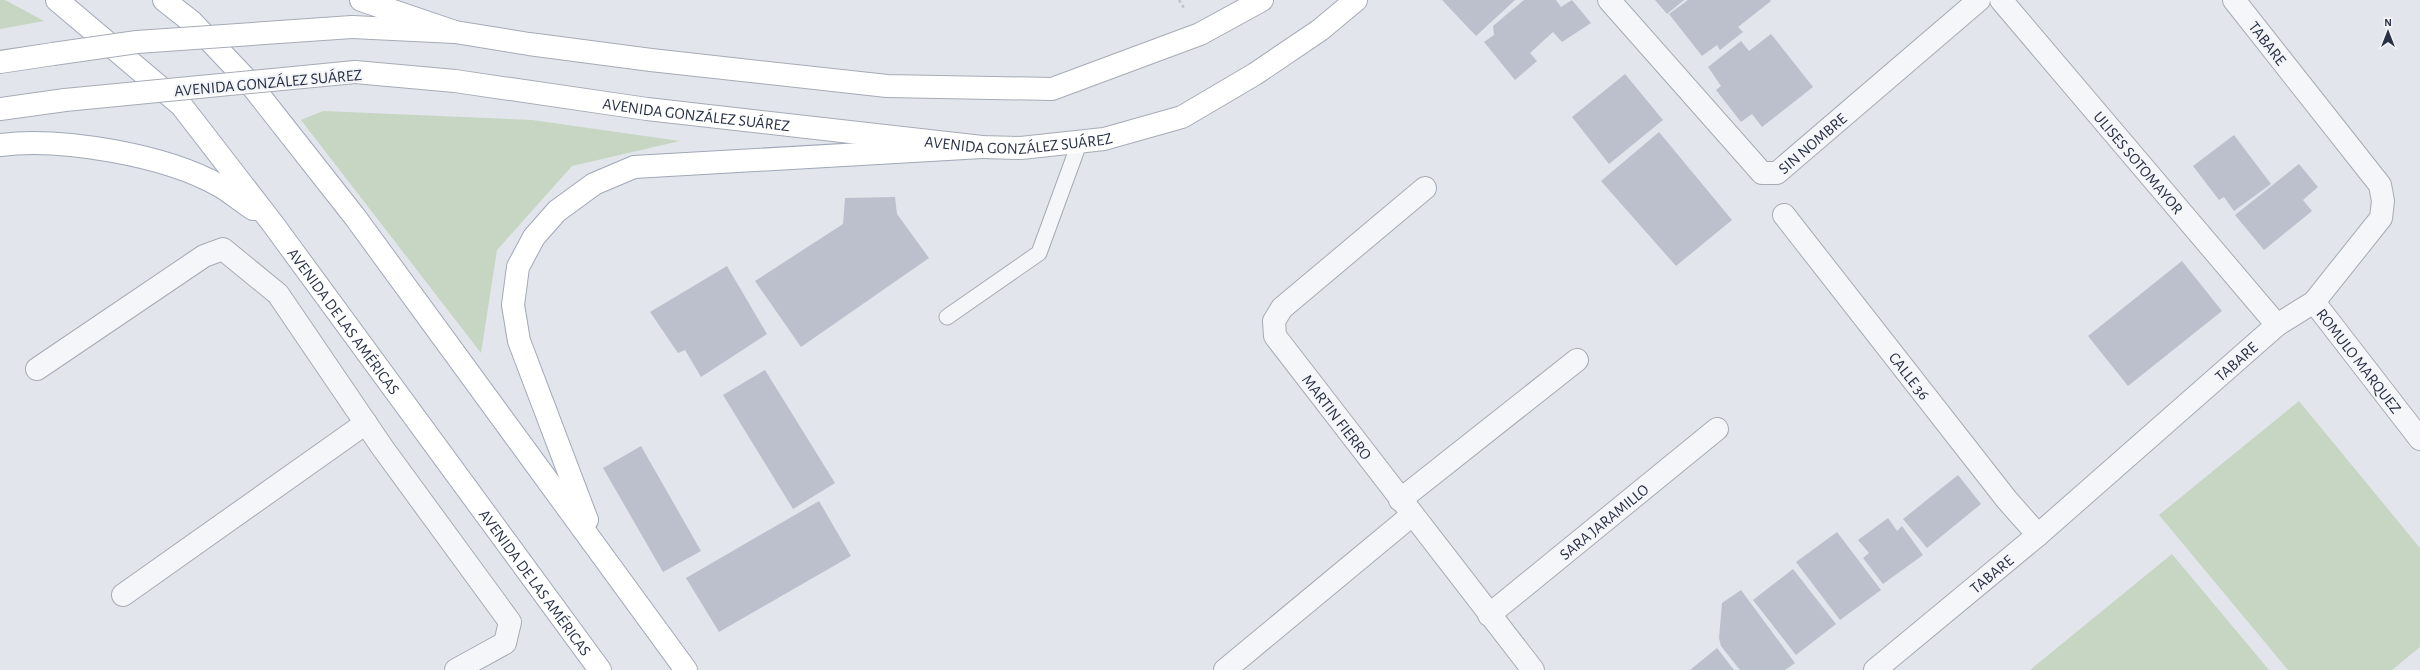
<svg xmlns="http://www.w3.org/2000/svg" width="2420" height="670" font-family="'Alegreya Sans',sans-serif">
<rect width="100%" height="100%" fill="#e2e5eb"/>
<!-- green -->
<path fill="#c6d6c2" d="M0,0H5L44,21L0,29Z
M323,111L532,120L680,141L572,166L497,250L481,353L301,120Z
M2299,401L2420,548V647L2392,670H2288L2159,515Z
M2172,554L2269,670H2030Z"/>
<!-- building -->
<path fill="#bbc0cc" d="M1442,0H1515L1476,36Z
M1524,0H1556L1561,7L1572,0L1591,23L1562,42L1553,32L1530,53L1537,61L1515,80L1484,42L1494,35L1493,26Z
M1655,0H1684L1667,14Z
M1688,0H1770L1771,1L1738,27L1743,32L1720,50L1717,45L1702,56L1669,14Z
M1771,34L1813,87L1762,127L1752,114L1741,122L1716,90L1721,86L1708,67L1741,41L1749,51Z
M1625,74L1663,120L1609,164L1572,117Z
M1659,132L1732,220L1676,266L1601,181Z
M2234,135L2271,184L2234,211L2224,197L2219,200L2193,166Z
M2299,164L2318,187L2303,200L2312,211L2264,250L2235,215Z
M895,197L897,214L929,258L801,347L755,281L843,224L845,198Z
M2182,261L2222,311L2128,386L2088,336Z
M727,266L767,334L701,377L685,350L678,353L650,312Z
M765,370L835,483L793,509L723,395Z
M641,446L701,551L663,572L603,468Z
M1958,475L1981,504L1927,548L1903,519Z
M819,501L851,556L719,632L686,578Z
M1888,518L1897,531L1902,526L1923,555L1883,584L1863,558L1869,553L1858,540Z
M1837,532L1881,590L1840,620L1796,562Z
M1793,569L1836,624L1796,655L1753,600Z
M1741,590L1795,663L1785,670H1740L1721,646L1719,638L1722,603Z
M1717,648L1734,670H1690Z"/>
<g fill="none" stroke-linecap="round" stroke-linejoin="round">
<!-- service casing -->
<g stroke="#a6abb6" stroke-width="17">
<path id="service" d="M947,317L1039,253L1080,141"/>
</g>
<!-- minor casing -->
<g stroke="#a6abb6" stroke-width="24">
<g id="minor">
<path id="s1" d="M1609,0L1762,173H1777L1979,0"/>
<path id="s2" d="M2001,0L2277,325"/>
<path id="s3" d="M1425,188L1282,308L1274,321L1275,336L1533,670"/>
<path id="s4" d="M1784,215L2007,500L2038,535"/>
<path id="s5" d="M2314,302L2420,439"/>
<path d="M37,369L204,256L223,249L278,294L382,447L510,622L505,643L456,670"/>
<path d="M1400,500L1577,360"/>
<path d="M123,595L366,423"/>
<path id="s6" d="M1489,615L1717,429"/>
<path d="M1225,670L1412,515"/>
<path id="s7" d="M1875,670L2038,535L2277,325L2314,302L2381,218L2383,201L2380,185L2234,0"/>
</g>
</g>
<!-- secondary casing -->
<g stroke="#a6abb6" stroke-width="24">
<g id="secondary">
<path d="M352,27L455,32L529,44L651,60L887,86L1052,89L1200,34L1262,0"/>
<path d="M0,62L53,54"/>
<path id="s8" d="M355,72L455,81L647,109L982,147L1021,148L1104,139L1182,117L1255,74L1320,30L1356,0"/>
<path d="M0,109L65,100"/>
</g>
</g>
<!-- primary casing -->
<g stroke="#a0a8b8" stroke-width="24">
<g id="primary">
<path id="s9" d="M57,0L181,105L273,224L600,670"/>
<path d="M164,0L192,22L248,81L355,217L686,670"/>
<path d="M361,0L455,32"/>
<path d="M0,145C61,137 166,155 220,186C232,193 242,202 253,209"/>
<path d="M587,520L519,341L513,305L518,267L534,237L557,211L594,184L634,167L982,147"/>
</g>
</g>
<!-- path -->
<path stroke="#c0c3ca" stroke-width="2.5" stroke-dasharray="3 3" stroke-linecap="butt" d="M1179,0L1184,8"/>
<!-- service -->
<use href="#service" stroke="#f5f6f9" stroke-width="15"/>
<!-- minor -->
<use href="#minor" stroke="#f5f6f9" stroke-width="22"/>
<!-- secondary -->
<use href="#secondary" stroke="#fff" stroke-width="22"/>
<!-- primary -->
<use href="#primary" stroke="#fff" stroke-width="22"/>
<!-- secondary-bridge casing -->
<g stroke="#a6abb6" stroke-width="24" stroke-linecap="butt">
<path id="secondary-bridge" d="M53,54L137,42L352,27
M65,100L355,72"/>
</g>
<!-- secondary-bridge -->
<use href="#secondary-bridge" stroke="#fff" stroke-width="22"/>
</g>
<g text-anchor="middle" stroke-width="4" stroke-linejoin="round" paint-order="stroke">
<!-- street labels -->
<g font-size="16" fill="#283145" stroke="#f2f4f8">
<text transform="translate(2268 43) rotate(52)" y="6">TABARE</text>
<text transform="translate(268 82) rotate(-5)" y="6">AVENIDA GONZÁLEZ SUÁREZ</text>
<text dy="6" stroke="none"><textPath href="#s8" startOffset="344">AVENIDA GONZÁLEZ SUÁREZ</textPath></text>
<text dy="6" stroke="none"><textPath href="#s8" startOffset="668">AVENIDA GONZÁLEZ SUÁREZ</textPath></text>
<text dy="6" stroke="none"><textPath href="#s1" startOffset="292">SIN NOMBRE</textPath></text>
<text dy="6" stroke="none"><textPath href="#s2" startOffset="213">ULISES SOTOMAYOR</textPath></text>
<text dy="6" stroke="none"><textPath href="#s9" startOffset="433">AVENIDA DE LAS AMÉRICAS</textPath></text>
<text dy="6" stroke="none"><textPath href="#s5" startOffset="74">ROMULO MARQUEZ</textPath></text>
<text dy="6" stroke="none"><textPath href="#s7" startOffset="475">TABARE</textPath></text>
<text dy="6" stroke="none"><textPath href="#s4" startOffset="204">CALLE 36</textPath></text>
<text dy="6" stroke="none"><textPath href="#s3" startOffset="319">MARTIN FIERRO</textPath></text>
<text dy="6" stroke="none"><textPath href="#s6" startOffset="148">SARA JARAMILLO</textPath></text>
<text dy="6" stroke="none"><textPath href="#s7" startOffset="151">TABARE</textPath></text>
<text dy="6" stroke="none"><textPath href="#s9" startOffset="757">AVENIDA DE LAS AMÉRICAS</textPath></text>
</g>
</g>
<!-- north arrow -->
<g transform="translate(2388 32)" stroke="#f2f4f8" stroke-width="3" paint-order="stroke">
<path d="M0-3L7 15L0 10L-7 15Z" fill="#283145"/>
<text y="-6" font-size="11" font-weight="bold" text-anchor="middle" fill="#283145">N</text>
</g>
</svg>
